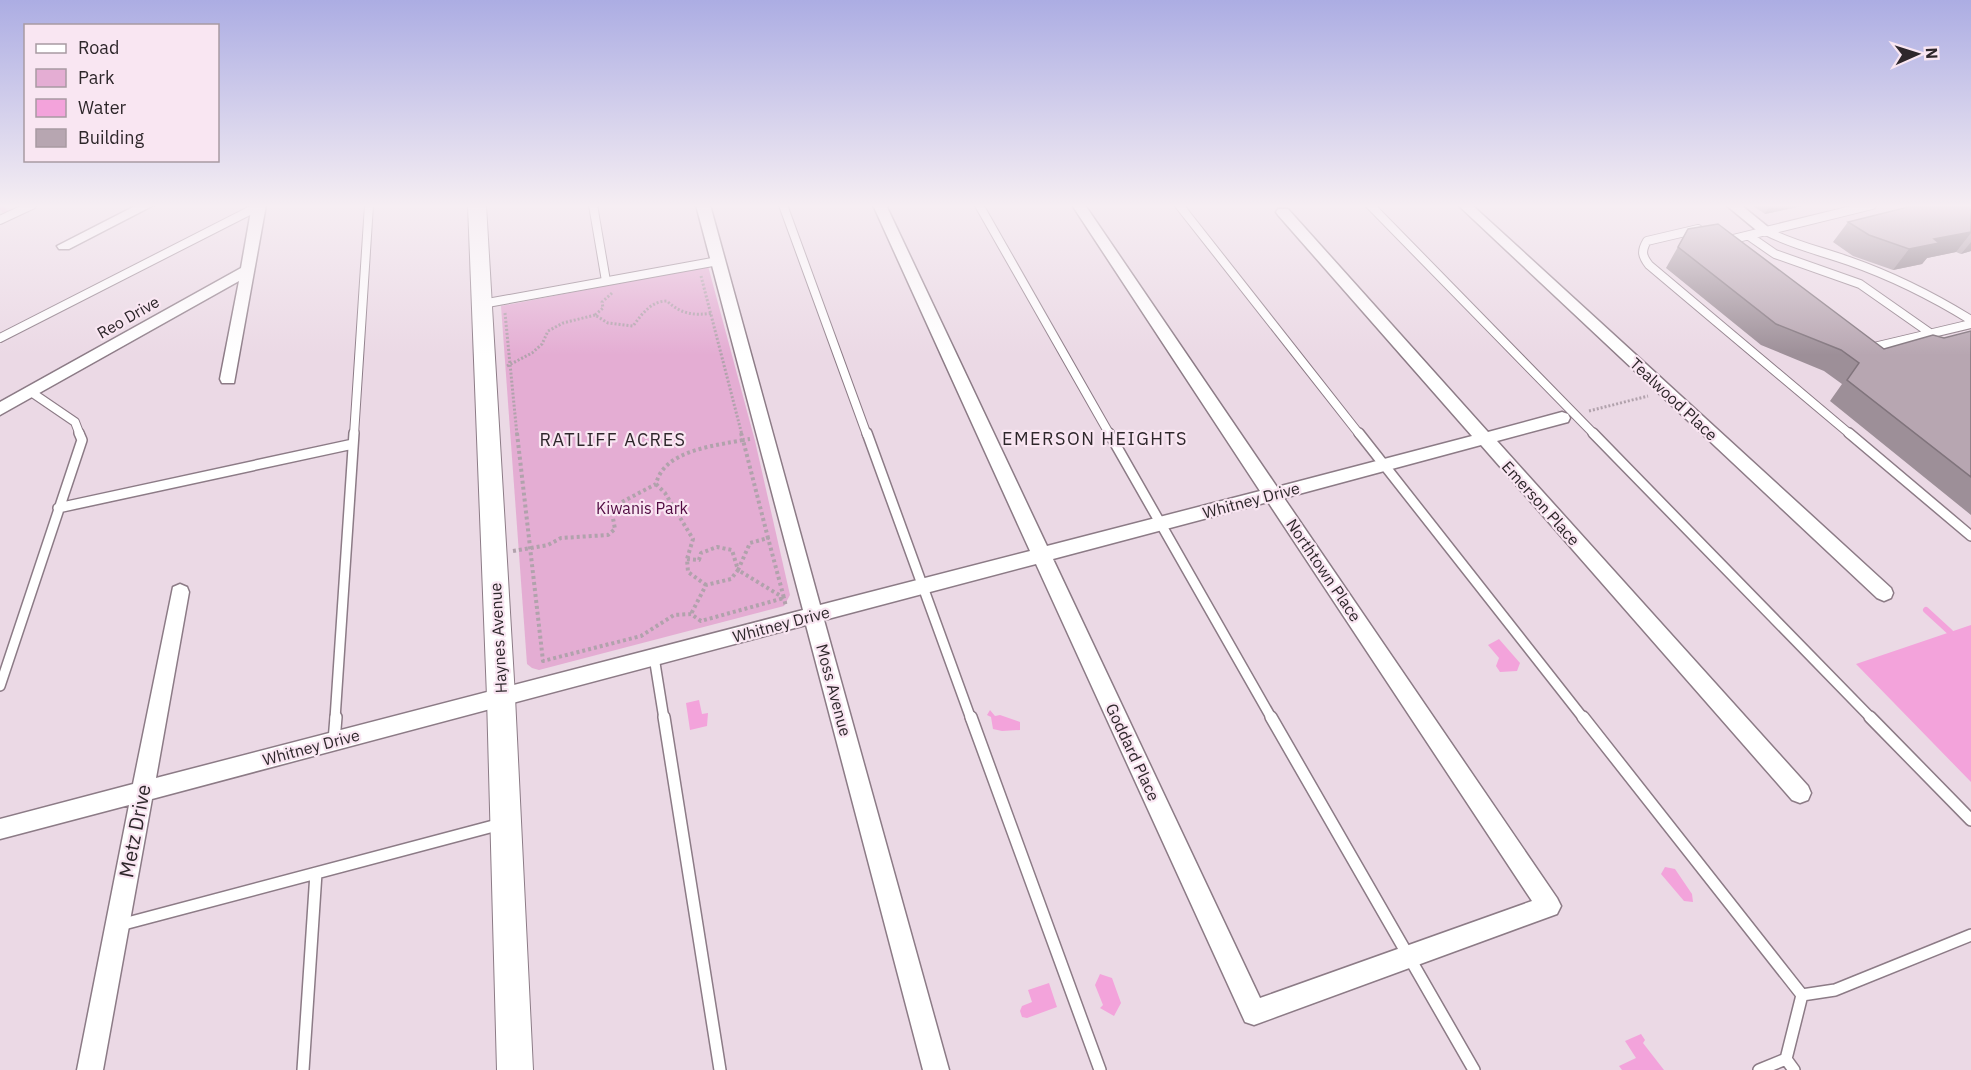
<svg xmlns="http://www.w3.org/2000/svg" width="1971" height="1070" font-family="'IBM Plex Sans',sans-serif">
<rect width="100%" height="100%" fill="#ebd9e5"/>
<!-- green -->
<path fill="#e4add3" d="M708,266L755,441L790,595L784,606L539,670L532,668L527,664L501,306Z"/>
<!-- water -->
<path fill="#f3a3db" d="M1971,625V782L1856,664Z
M1499,639L1520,663L1517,671L1500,672L1496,666L1499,658L1488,645Z
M699,700L702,714L708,713L707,726L690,730L686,703Z
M990,710L995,716L1000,715L1020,722V730L1002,731L993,729L991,717L987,715Z
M1665,867L1675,869L1692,894L1693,902L1684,901L1661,874Z
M1100,974L1112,978L1121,1003L1114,1016L1100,1008L1103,1005L1095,985Z
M1049,983L1057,1007L1027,1018L1022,1017L1020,1011L1022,1006L1032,1002L1028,990Z
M1641,1034L1645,1040L1643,1043L1664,1070H1622L1619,1066L1636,1058L1625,1041Z"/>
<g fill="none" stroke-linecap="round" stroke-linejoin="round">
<!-- stream-far1 -->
<path stroke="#f3a3db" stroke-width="5" d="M0,206L8,214"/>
<!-- stream -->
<path stroke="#f3a3db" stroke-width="6" d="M1926,610L1950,632"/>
<!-- lane-far2 casing -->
<g stroke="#8c7b86" stroke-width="10">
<path id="lane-far2" d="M593,205L606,281
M783,205L867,435
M979,205L1110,435
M1179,205L1360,435
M1370,205L1595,435
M0,220L32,205
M1698,229L1647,241C1641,251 1642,256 1649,265L1851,435
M1766,231C1793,245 1821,251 1849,261C1892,276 1932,296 1971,320
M1749,236L1775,254L1860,284L1930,333
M1725,241L1872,205
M482,304L718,261
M0,338L259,206
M1869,346L1874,347L1971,324
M31,392L75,422L80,435
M354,435L369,205"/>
</g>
<!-- lane-far1 casing -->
<g stroke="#8c7b86" stroke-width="12">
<path id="lane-far1" d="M867,433L971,719
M1109,433L1272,719
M1359,433L1584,719
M1593,433L1872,719
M1849,433L1971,536
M58,508L353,444
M654,657L664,719
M0,686L82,440L79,433
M335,719L354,433"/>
</g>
<!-- lane casing -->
<g stroke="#8c7b86" stroke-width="14">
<path id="lane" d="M664,717L720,1070
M971,717L1100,1070
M1271,717L1474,1070
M1583,717L1802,995
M1870,717L1971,820
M334,741L336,717
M120,925L501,824
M1802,995L1835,990L1971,935
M303,1070L316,873
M1759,1070L1786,1059
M1794,1070L1786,1059L1802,995"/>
</g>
<!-- street casing -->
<g stroke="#8c7b86" stroke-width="3">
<path id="street" d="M137,205H154L69,249H59L57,246Z
M252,205H266L234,383H222L220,379L239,281L0,415V402L241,268Z
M696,205H710L820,605L1030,551L873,205H886L1047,546L1260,491L1072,205H1085L1277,487L1472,436L1278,215L1276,212L1278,209H1288L1488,432L1562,412L1568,414L1570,418L1568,422L1497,441L1808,786L1811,793L1808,800L1800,803L1792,800L1481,445L1284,498L1557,898L1561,906L1557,914L1254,1025L1245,1022L1036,564L824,620L949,1070H923L806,625L152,799L103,1070H77L129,805L0,839V819L133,784L173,587L180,584L187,587L189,592L156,778L803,610ZM1268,502L1532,901L1260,998L1053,559Z
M1458,205H1472L1891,588L1893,593L1891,598L1884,601L1877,598Z
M1726,205H1741L1773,231L1766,235L1761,234Z"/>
</g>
<!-- secondary casing -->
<g stroke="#8c7b86" stroke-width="2">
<path id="secondary" d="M468,205H486L515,697L533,1070H497L487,697Z"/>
</g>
<!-- path-far1 -->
<path stroke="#b1a2ac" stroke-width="3" stroke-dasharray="2 2" stroke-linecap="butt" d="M701,276L742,435
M612,293L602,302L603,308L595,315L608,323L633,326C642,314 651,301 667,301C681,314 694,316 712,313
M505,313L517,435
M507,366L532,353L542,344L548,331L563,323L595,315
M1589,411L1648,396"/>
<!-- path -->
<path stroke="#b1a2ac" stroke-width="4" stroke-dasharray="3 3" stroke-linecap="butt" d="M517,433L543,661L641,636L674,615L691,614L701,621L784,598L768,538
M741,433L743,440L750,439
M656,484L665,493L693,539L687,559L688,572L706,585
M513,551L548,545L561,538L608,535L615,529L612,513L620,503L656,484C664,450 714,446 743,440L768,538L750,543L738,570L784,598L786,607
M687,559L699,560L701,553L717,547L732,550L738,570L731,579L706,585L691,614"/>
<!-- lane-far2 -->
<use href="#lane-far2" stroke="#fff" stroke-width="8"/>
<!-- lane-far1 -->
<use href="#lane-far1" stroke="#fff" stroke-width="9"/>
<!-- lane -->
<use href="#lane" stroke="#fff" stroke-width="11"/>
<!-- street -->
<use href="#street" fill="#fff" fill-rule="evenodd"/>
<!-- secondary -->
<use href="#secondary" fill="#fff" fill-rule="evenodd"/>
</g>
<!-- wall -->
<path fill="#9d8f98" d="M1752,205H1806L1765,214Z
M1971,205V251L1961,254L1956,252L1927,258L1922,264L1893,270L1853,256L1833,242L1848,222Z
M1688,229L1884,349L1944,338L1971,331V515L1830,401L1842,384L1824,371L1761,345L1666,268Z"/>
<!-- shaded-wall -->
<path fill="#80747c" d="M1770,205H1806L1765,214Z
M1971,232V233L1956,252L1927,258L1922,264L1893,270L1909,249L1934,239Z
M1971,242V251L1961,254Z"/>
<!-- building -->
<path fill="#b7a6b1" stroke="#80747c" stroke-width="1.5" d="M1916,205H1971V232L1934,239L1939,243L1909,249L1869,235L1848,222Z
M1718,224L1884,349L1933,335L1944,338L1971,331V477L1847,380L1859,363L1841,350L1776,324L1678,247L1688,229Z"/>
<!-- sky -->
<linearGradient id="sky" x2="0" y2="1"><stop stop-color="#acade3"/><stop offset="0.58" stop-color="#f6eef3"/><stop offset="1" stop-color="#f6eef3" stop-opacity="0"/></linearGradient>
<rect width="1971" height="355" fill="url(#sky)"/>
<g text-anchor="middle" stroke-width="4.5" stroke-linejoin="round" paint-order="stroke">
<!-- street labels -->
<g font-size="16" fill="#2e272b" stroke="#f9e6f2">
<text transform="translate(128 317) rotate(-30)" y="6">Reo Drive</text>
<text transform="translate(1674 399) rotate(43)" y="6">Tealwood Place</text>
<text transform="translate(1251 500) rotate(-15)" y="6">Whitney Drive</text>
<text transform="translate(1541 503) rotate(48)" y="6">Emerson Place</text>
<text transform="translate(1324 570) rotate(56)" y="6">Northtown Place</text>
<text transform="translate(781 624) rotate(-15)" y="6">Whitney Drive</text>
<text transform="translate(498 638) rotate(-93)" y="6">Haynes Avenue</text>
<text transform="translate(834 690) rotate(75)" y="6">Moss Avenue</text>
<text transform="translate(311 747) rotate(-15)" y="6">Whitney Drive</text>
<text transform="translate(1133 752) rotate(65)" y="6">Goddard Place</text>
</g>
<!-- park labels -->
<g font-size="16" fill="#510b42" stroke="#f9e6f2">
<text x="642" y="514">Kiwanis Park</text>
</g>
<!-- neighbourhood labels -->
<g font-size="18" letter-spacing="1.5" fill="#2e272b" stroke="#f9e6f2">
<text x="1095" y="445">EMERSON HEIGHTS</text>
<text x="613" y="446">RATLIFF ACRES</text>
</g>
<!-- near-street labels -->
<g font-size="20" fill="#2e272b" stroke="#f9e6f2">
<text transform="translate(135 831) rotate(-79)" y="7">Metz Drive</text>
</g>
</g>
<!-- legend -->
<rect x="24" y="24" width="195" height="138" fill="#f9e6f2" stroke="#a89aa2" stroke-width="1.5"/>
<rect x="36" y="44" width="30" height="9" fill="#ffffff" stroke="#a89aa2" stroke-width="1.5"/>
<text x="78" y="54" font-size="18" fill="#2e272b">Road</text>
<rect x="36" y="69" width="30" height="18" fill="#e4add3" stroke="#a89aa2" stroke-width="1.5"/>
<text x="78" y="84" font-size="18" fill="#2e272b">Park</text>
<rect x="36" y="99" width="30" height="18" fill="#f3a3db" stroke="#a89aa2" stroke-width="1.5"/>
<text x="78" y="114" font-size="18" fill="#2e272b">Water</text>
<rect x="36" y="129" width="30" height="18" fill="#b7a6b1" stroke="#a89aa2" stroke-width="1.5"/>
<text x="78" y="144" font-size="18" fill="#2e272b">Building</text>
<!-- north arrow -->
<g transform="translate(1917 54) rotate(87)" stroke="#f9e6f2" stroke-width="4.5" paint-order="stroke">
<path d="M0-4.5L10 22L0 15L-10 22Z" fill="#2e272b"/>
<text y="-9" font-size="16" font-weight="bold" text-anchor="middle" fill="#2e272b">N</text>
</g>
</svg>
